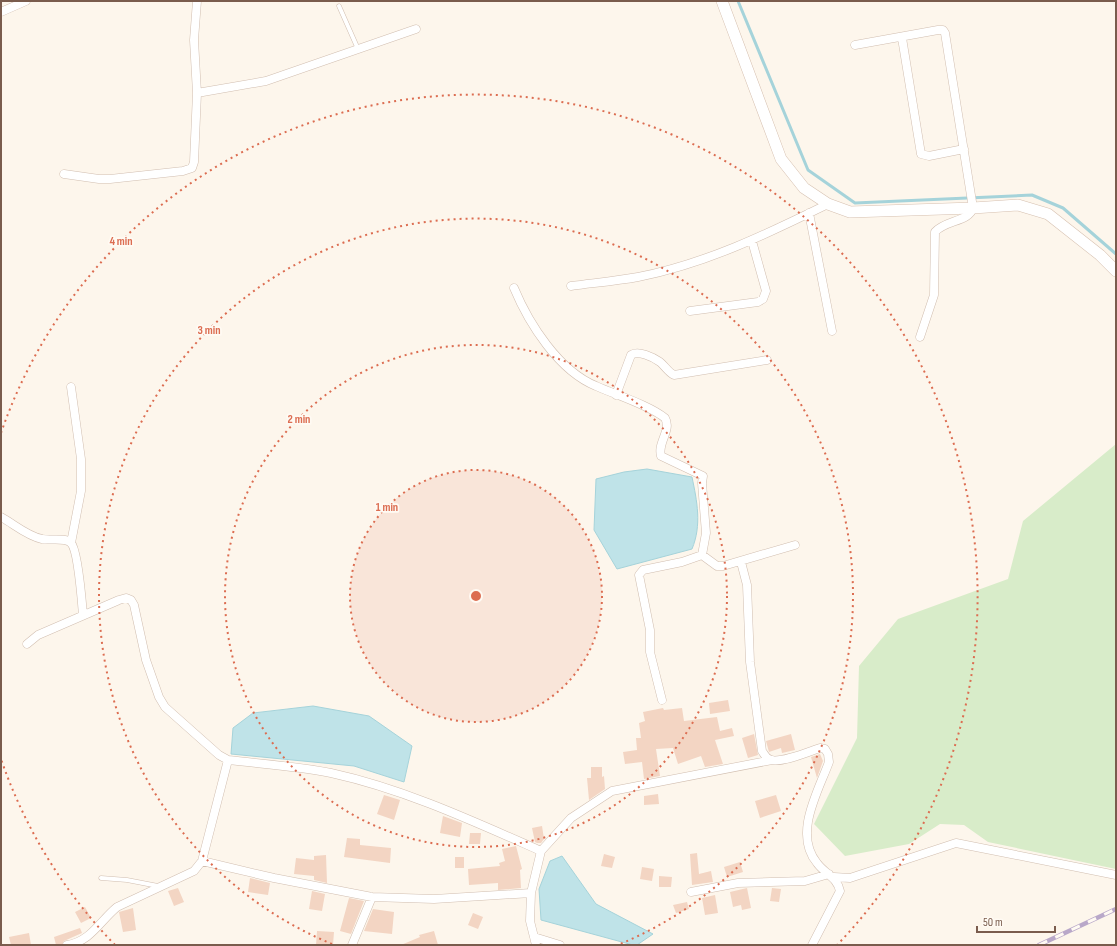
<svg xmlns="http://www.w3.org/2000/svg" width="1117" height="946" font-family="'Sofia Sans Condensed',sans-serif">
<rect width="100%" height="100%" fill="#fdf6ec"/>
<!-- green -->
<path fill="#d8ecc9" d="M1116,444V869L988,842L964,825L940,824L909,844L845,856L814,824L857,738L859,666L898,619L1008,579L1023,521Z"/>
<!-- water -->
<path fill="#bfe3e8" stroke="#a5d3da" d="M647,469L692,477C697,501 702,525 692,549L617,569L594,530L596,479L624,472Z
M313,706L369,716L412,746L404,782L354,766L231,754L233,728L253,713Z
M562,856L596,904L653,934L637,945H633L541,920L539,889L550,861Z"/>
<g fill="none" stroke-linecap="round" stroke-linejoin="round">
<!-- stream -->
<path stroke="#a5d3da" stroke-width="3" d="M738,1L808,170L855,203L1032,195L1063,208L1116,254"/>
</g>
<!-- building -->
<path fill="#f3d5c3" d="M728,700L730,711L710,714L709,703Z
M663,708L664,710L682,708L684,721L717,717L720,731L732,728L734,736L715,740L723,764L705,767L701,756L678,764L673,748L656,749L660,776L644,779L642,762L625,764L623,752L637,750L636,738H641L639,723L645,721L643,712Z
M754,734L758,755L748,758L742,738Z
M791,734L795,750L782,753L781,748L769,752L766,741Z
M820,754L823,761L817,778L811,757Z
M591,767H602V777L604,776L605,789L589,800L587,778H591Z
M658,794L659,804L644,805V796Z
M384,795L400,800L394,820L377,814Z
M776,795L781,811L760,818L755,801Z
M443,816L462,823L460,837L440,833Z
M542,826L544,839L541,843H537L535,842L532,828Z
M470,833H481L480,844H469Z
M347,838L360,839V845L391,848L390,863L344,857Z
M516,846L522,869L520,870L521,888L498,890V883L469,885L468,869L500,866L499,863L505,861L502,849Z
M697,853L699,874L711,871L713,882L692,885L690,854Z
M604,854L615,857L612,868L601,866Z
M326,855L327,883L314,880V876L294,874L296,858L314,860V856Z
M455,857H464V868H455Z
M740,862L743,872L727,877L724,867Z
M642,867L654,869L652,881L640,879Z
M659,876L672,877L671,887H659Z
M250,878L270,883L268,895L248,892Z
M178,888L184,902L174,906L168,891Z
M747,888L751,908L742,910L741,905L733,907L730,892Z
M772,888L781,889L779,902L770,901Z
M312,891L325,894L322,911L309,909Z
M715,895L718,913L705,915L702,898Z
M349,898L364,901L351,934L340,931Z
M687,902L689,909L676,913L673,905Z
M85,907L91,918L81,923L75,912Z
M133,908L136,930L123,932L119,912Z
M373,909L394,912L392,934L364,931Z
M473,913L483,917L478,929L468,925Z
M80,928L82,933L64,941L62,945H56L54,937Z
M317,931L334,932L333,945H316Z
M434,931L438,945H401L420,937L419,935Z
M29,933L31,945H11L9,937Z"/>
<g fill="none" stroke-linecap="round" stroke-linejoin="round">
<!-- lane casing -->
<g stroke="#d1beb0" stroke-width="5">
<path id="lane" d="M339,6L358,49
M101,878L127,880L158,886"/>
</g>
<!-- street casing -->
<g stroke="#d1beb0" stroke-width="9">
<path id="street" d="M1,12L26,1
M902,38L921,154L929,156L964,149
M855,45L938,30H943L945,33L973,208C969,222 945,220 935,232L934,295L920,337
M197,93L266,81L416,29
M64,174L99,179H110L183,171L192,168L194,162L197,93L194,40L197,1
M809,213L832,331
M571,286C593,283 616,281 638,277C705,264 767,234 828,204
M514,288C529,324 559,371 596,386C616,395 649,405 665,418C672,430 657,443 661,456L703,476L702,483L706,533L702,555L682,562L643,570L639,575L650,630V652L662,700
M690,311L758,302L763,299L766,291L752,241
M71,387L81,459V491L71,543
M616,395L631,355C638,350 653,357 660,362C665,366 668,372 674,375L767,360
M1,517C14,524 27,536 42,539C50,541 65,537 71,543C78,550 82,603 83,615
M702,555L717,566H723L795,545
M741,562L747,585L750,662L762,751C765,755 766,759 771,760C782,763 808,752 820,748L825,749L828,754L829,762C818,792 793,834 817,863C825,874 837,877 840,891L812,945
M27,644L38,635L119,600L126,598L131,600L134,605L146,660L159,697L165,707L219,755L228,760C262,764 297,766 331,773C404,789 473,821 541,851
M202,861L274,878L372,897L434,899L531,893
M834,877L850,878L956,843L1116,875
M691,892L738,883L805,881L829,874
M534,937L560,945
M67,945C90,942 100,921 117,907L194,871L202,861L228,760
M352,945L372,897
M536,945L530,921L531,893L541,851L571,818L612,791L772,760"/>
</g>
<!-- secondary casing -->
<g stroke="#d6c0b0" stroke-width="12">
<path id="secondary" d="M722,1L781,159L804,188L828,204L850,212L973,208L1018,205L1048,214L1100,255L1116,271"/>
</g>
<!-- lane -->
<use href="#lane" stroke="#fff" stroke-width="4"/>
<!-- street -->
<use href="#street" stroke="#fff" stroke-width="8"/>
<!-- secondary -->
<use href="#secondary" stroke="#fff" stroke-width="11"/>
<!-- rail casing -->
<g stroke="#b9a8c9" stroke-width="4.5">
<path id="rail" d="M1039,945L1116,909"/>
</g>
<!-- rail -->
<use href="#rail" stroke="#fffaf3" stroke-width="3" stroke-dasharray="9" stroke-linecap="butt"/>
</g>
<!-- distance rings -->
<circle cx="476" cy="596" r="126" fill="#dc6d51" fill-opacity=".12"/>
<g fill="none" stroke="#dc6d51" stroke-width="2" stroke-dasharray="2 4">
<circle cx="476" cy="596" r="126"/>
<circle cx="476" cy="596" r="251"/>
<path d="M332 944A377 377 0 1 1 620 944"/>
<path d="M115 945A502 502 0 0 1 1 759M1 433A502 502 0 1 1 837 945"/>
</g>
<circle cx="476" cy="596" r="6" fill="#dc6d51" stroke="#fffaf3" stroke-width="2"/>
<g font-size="12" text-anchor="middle" font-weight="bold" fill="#dc6d51" stroke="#fffaf3" stroke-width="3.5" stroke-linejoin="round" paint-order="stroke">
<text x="121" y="245">4 min</text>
<text x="209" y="334">3 min</text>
<text x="299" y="423">2 min</text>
<text x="387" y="511">1 min</text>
</g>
<!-- border -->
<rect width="1117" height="946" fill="none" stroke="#7a5c4d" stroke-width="4"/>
<!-- scale -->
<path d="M977 926v6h78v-6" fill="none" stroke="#7a5c4d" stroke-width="2"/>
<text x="983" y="926" font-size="12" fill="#7a5c4d" stroke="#fffaf3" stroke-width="3" paint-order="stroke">50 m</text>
</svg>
